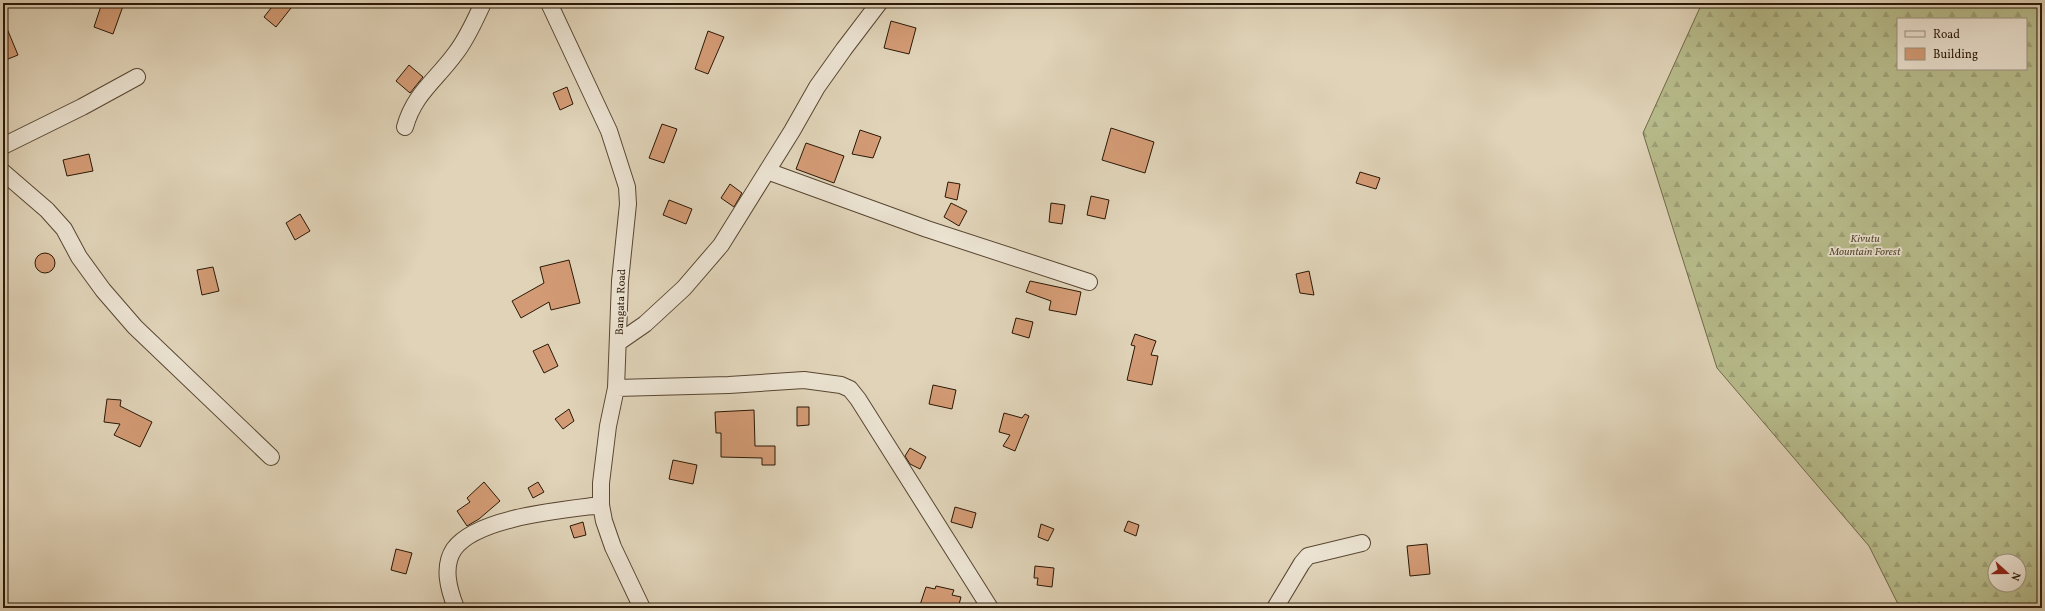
<svg xmlns="http://www.w3.org/2000/svg" width="2045" height="611" font-family="Vollkorn,serif">
<defs>
<pattern id="forest-firs" width="22" height="20" patternUnits="userSpaceOnUse"><rect width="22" height="20" fill="#b7bb8b"/><path d="M5 1l3.5 6h-7zM16 11l3.5 6h-7z" fill="#9ea076"/></pattern>
</defs>
<rect width="100%" height="100%" fill="#e0d3b8"/>
<filter id="stains"><feTurbulence type="fractalNoise" baseFrequency=".005" numOctaves="4"/><feColorMatrix values="0 0 0 0 .2 0 0 0 0 .09 0 0 0 0 .02 0 0 0 .5 -.17"/></filter>
<radialGradient id="worn" r=".72"><stop offset=".6" stop-color="#630" stop-opacity="0"/><stop offset="1" stop-color="#630" stop-opacity=".3"/></radialGradient>
<!-- forest -->
<path fill="url(#forest-firs)" stroke="#706a48" fill-rule="evenodd" d="M1702,3H2042V608H1900L1869,546L1717,368L1643,133ZM1898,19H2026V69H1898ZM1995,561H2019V585H1995Z"/>
<!-- building -->
<path fill="#d39b75" stroke="#2a1806" d="M102,3H115L123,6L113,34L94,27Z
M275,3H285L291,8L276,27L264,17Z
M3,19L18,55L3,61Z
M891,21L916,28L909,54L884,48Z
M708,31L724,37L708,74L695,69Z
M409,65L423,77L410,93L396,81Z
M567,87L573,104L560,110L553,93Z
M662,124L677,129L664,163L649,158Z
M1111,128L1154,142L1145,173L1102,160Z
M860,130L881,137L873,158L852,154Z
M806,143L844,156L834,183L796,169Z
M89,154L93,171L67,176L63,160Z
M1360,172L1380,178L1376,189L1356,183Z
M948,182L960,184L957,200L945,197Z
M730,184L742,193L734,207L721,198Z
M1091,196L1109,200L1105,219L1087,215Z
M669,200L692,209L686,224L663,215Z
M951,203L967,211L959,226L944,217Z
M1051,203L1065,205L1062,224L1049,222Z
M300,214L310,231L295,240L286,223Z
M35 263a10 10 0 1 1 20 0a10 10 0 1 1-20 0Z
M569,260L580,303L551,310L549,302L521,318L512,301L544,283L540,267Z
M213,267L219,291L202,295L197,270Z
M1309,271L1314,295L1300,293L1296,274Z
M1030,281L1081,292L1076,315L1049,310L1051,301L1026,292Z
M1016,318L1033,322L1029,338L1012,333Z
M1135,334L1156,341L1151,355L1158,356L1152,385L1127,380L1135,346L1131,345Z
M548,344L558,366L544,373L533,351Z
M933,385L956,390L952,409L929,404Z
M107,399L121,400L120,406L152,422L140,447L114,435L120,424L104,422Z
M797,407H809V425L797,426Z
M569,409L574,421L563,429L555,419Z
M754,410L755,446H775V465H762V458L721,457V433H716L715,412Z
M1004,413L1022,418L1025,414L1029,416L1015,451L1003,446L1010,435L999,432Z
M910,448L926,457L920,469L910,464L905,456Z
M673,460L697,465L693,484L669,479Z
M484,482L500,501L479,519L467,526L457,511L470,502L467,498Z
M538,482L544,492L533,498L528,488Z
M955,507L976,513L972,528L951,522Z
M1128,521L1139,525L1136,536L1124,531Z
M583,522L586,535L574,538L570,526Z
M1041,524L1054,529L1048,541L1038,537Z
M1427,544L1430,574L1410,576L1407,546Z
M396,549L412,553L406,574L391,570Z
M1035,566L1054,568L1052,587L1037,585L1038,578H1034Z
M936,586L954,590L952,595L961,597L958,608H919L926,587L935,589Z"/>
<g fill="none" stroke-linecap="round" stroke-linejoin="round">
<!-- minor casing -->
<g stroke="#584732" stroke-width="18">
<path id="minor" d="M549,3L609,131L627,187L628,204L620,281L616,388L608,426L601,483V505L604,521L613,547L642,608
M405,127C414,94 436,80 455,54C467,39 475,20 483,3
M3,146L82,107L137,77
M767,171L927,229L1089,282
M3,172L47,210L64,229L79,257L103,290L135,327L271,457
M619,342L645,324L684,288L721,245L792,131L817,87L844,49L879,3
M616,388L729,385L804,380L841,385L850,389L858,399L990,608
M456,608C449,590 442,567 454,549C477,517 563,510 601,505
M1275,608L1302,563L1308,556L1362,543"/>
</g>
<!-- minor -->
<use href="#minor" stroke="#ebe2d1" stroke-width="16"/>
</g>
<g text-anchor="middle" stroke-width="3.5" stroke-linejoin="round" paint-order="stroke">
<!-- park labels -->
<g font-size="11" font-style="italic" fill="#54492e" stroke="#ebe2d1">
<text x="1865" y="242">Kivutu<tspan x="1865" dy="13">Mountain Forest</tspan></text>
</g>
<!-- street labels -->
<g font-size="11" fill="#2a1806" stroke="#ebe2d1">
<text transform="translate(620 302) rotate(-88)" y="4">Bangata Road</text>
</g>
</g>
<!-- margin -->
<rect width="2045" height="611" fill="none" stroke="#e0d3b8" stroke-width="16"/>
<rect x="4" y="4" width="2037" height="603" fill="none" stroke="#2a1806" stroke-width="2"/>
<rect x="8" y="8" width="2029" height="595" fill="none" stroke="#2a1806"/>
<!-- legend -->
<rect x="1897" y="18" width="130" height="52" fill="#ebe2d1" stroke="#9e9180"/>
<rect x="1905" y="31" width="20" height="6" fill="#ebe2d1" stroke="#9e9180"/>
<text x="1933" y="38" font-size="12" fill="#2a1806">Road</text>
<rect x="1905" y="48" width="20" height="12" fill="#d39b75" stroke="#9e9180"/>
<text x="1933" y="58" font-size="12" fill="#2a1806">Building</text>
<!-- north arrow -->
<g transform="translate(2007 573) rotate(111)"><circle r="19" fill="#ebe2d1" stroke="#9e9180"/>
<path d="M0-3L7 15L0 10L-7 15Z" fill="#8f2418"/>
<text y="-6" font-size="11" font-weight="bold" text-anchor="middle" fill="#2a1806">N</text>
</g>
<rect width="100%" height="100%" filter="url(#stains)"/>
<rect width="100%" height="100%" fill="url(#worn)"/>
</svg>
